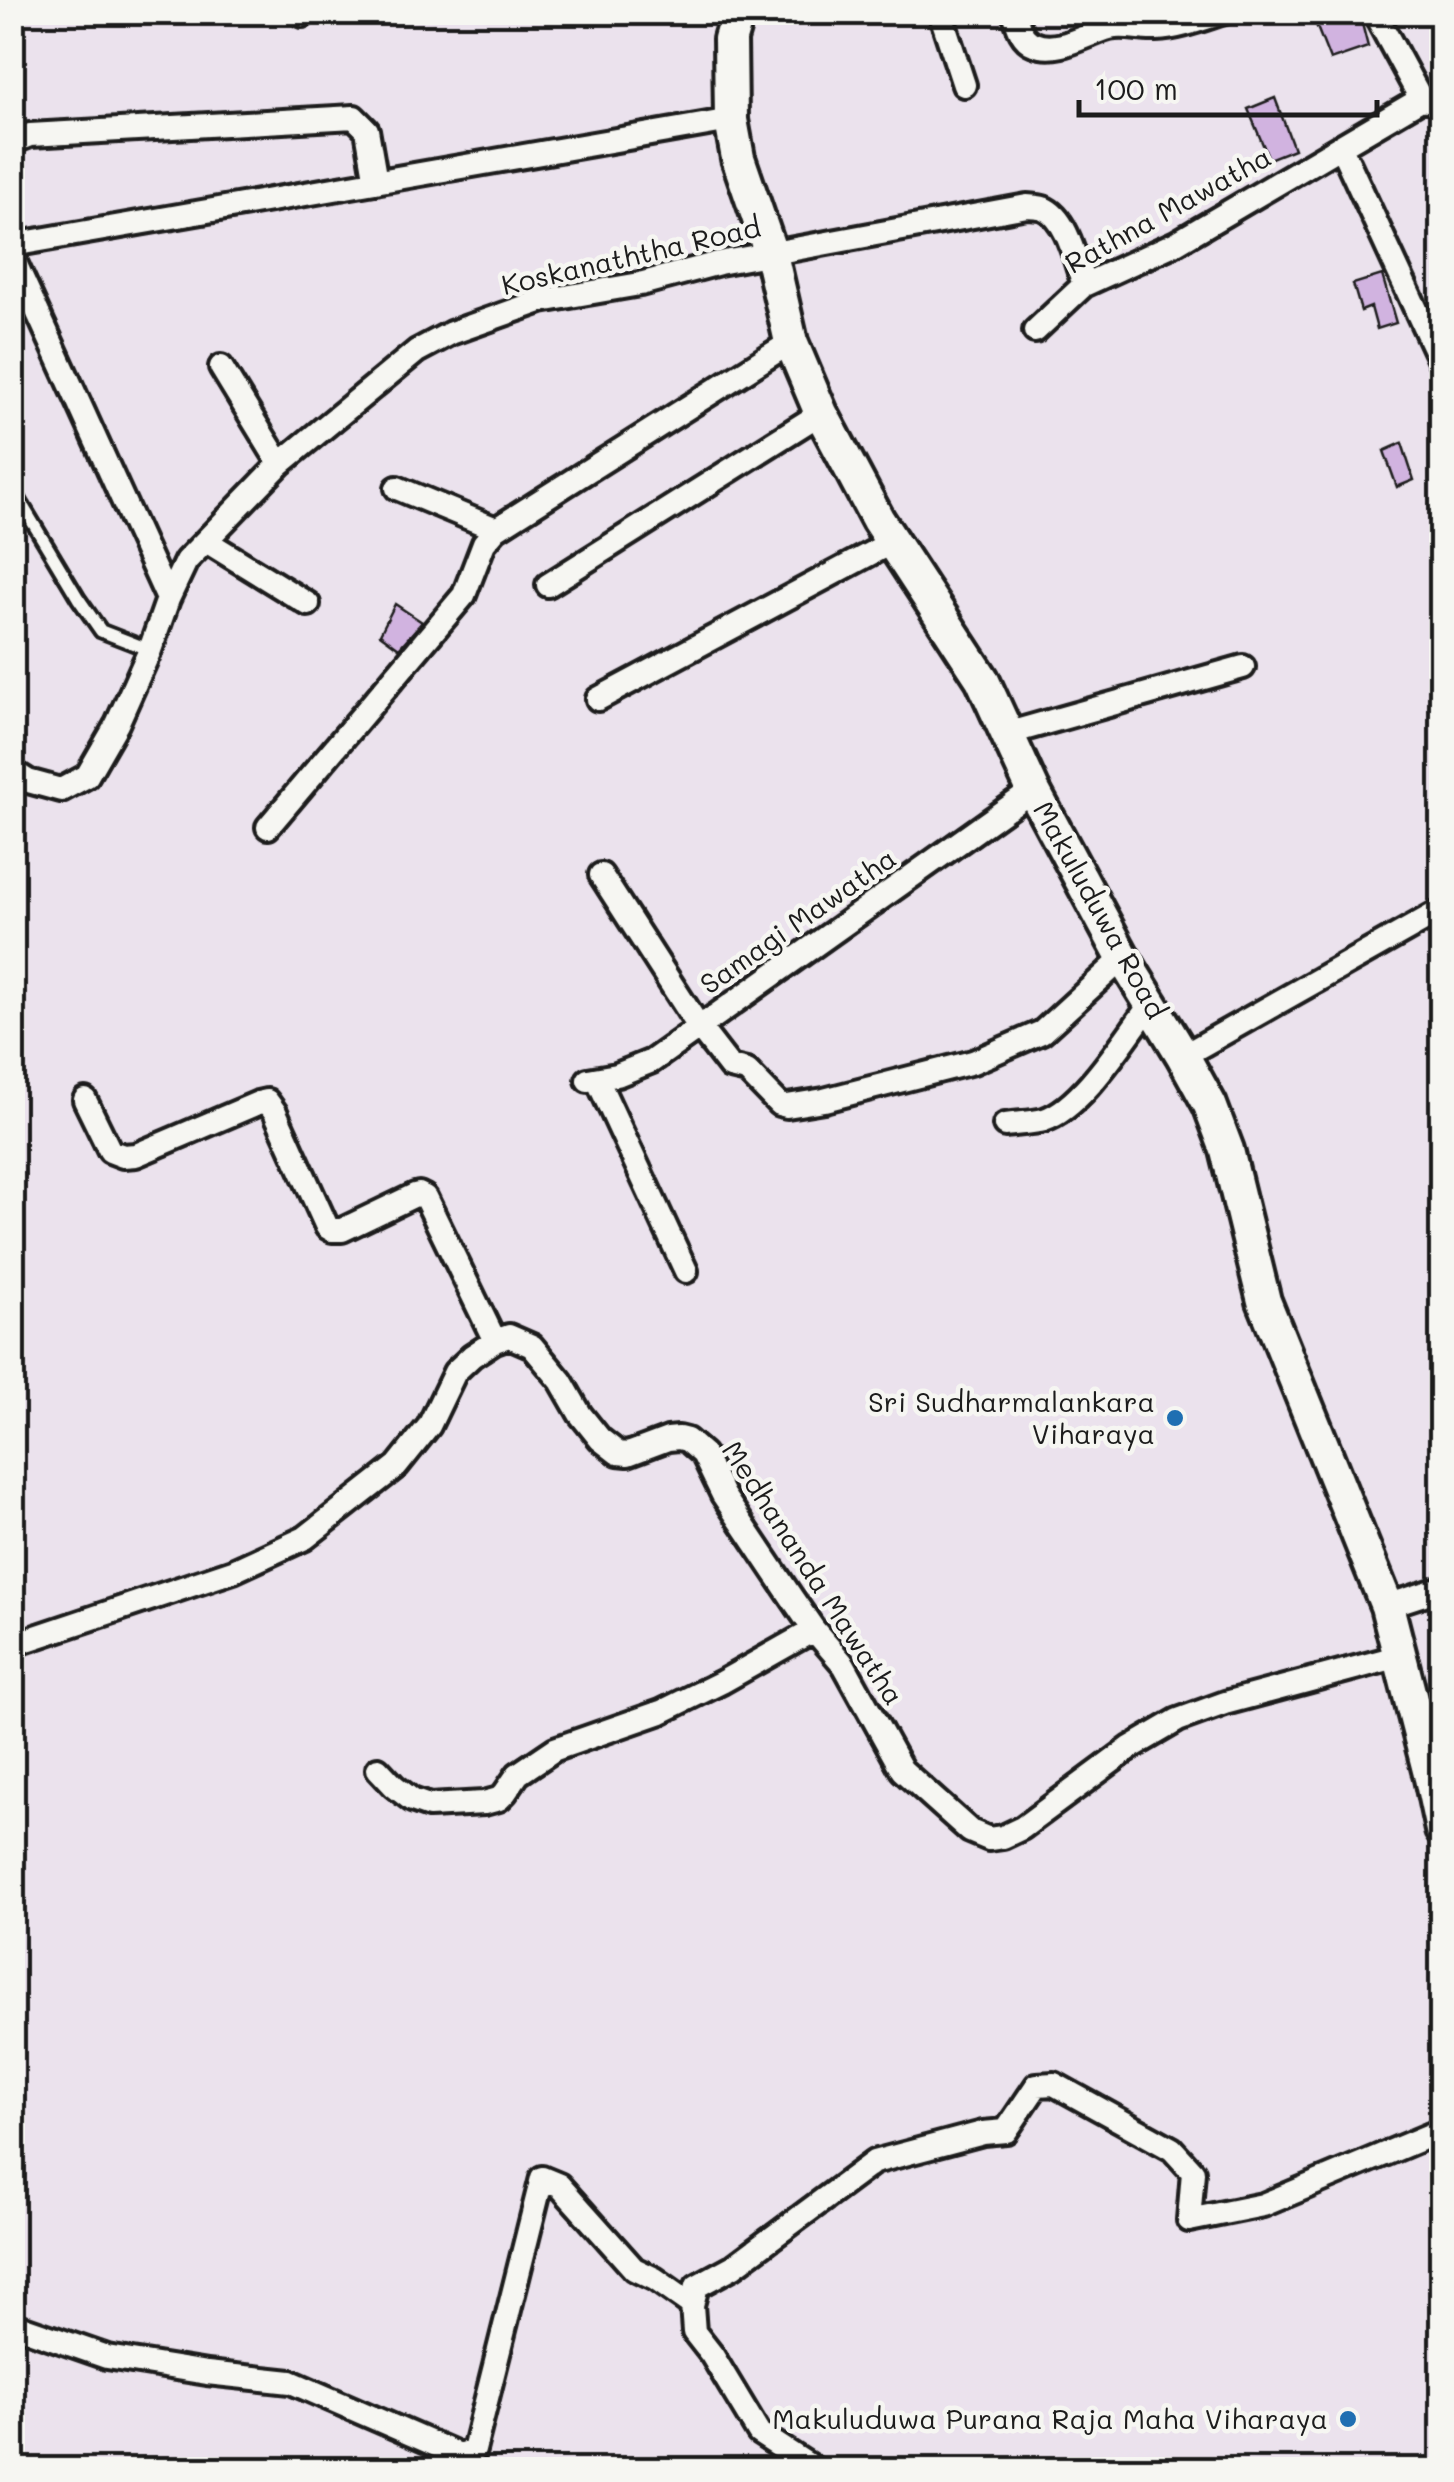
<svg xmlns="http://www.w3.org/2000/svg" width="1454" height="2482" font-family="Mali,sans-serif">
<rect width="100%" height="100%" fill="#ebe2ed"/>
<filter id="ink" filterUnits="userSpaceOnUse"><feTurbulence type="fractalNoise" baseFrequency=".01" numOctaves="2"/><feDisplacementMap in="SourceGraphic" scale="20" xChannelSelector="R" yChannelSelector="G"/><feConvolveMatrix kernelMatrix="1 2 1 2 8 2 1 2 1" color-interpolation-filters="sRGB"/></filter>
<g filter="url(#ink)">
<!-- building -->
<path fill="#d1b3e0" stroke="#1c1c1c" stroke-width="2.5" d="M1311,12H1359L1368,47L1330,60Z
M1275,98L1294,149L1269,159L1248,109Z
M1382,275L1396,323L1377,329L1371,307L1361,311L1353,284Z
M1402,443L1414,480L1397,487L1384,451Z
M395,604L422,622L399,648L380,634Z"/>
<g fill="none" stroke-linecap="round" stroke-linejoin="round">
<!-- lane casing -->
<g stroke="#1c1c1c" stroke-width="19">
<path id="lane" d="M12,488L78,598L101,631L150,650"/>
</g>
<!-- street casing -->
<g stroke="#1c1c1c" stroke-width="30">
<path id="street" d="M302,12L303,15
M940,12L964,85
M1014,12C1018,25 1021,39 1034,44C1058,54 1086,34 1109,28C1126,24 1139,30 1156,29C1179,28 1202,19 1224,12
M1374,12L1421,99
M12,142L30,135L354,117L367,130L376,182
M1341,147L1439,359
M12,245L731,120
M12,256L168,599
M1035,331L1084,285L1176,243L1421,99L1442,102
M221,367L280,464
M397,488L496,529
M206,541L308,604
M548,585L821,413
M598,699L892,542
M1006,734L1243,667
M12,771L28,781L61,790L87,776L117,724L150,650L168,599L186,561L280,464L417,351L451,333L541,301L640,284L719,263L1027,206C1029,206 1041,207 1043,208C1068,218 1076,263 1084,285
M268,827L464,595L484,543L496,529L791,342
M601,875L699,1027L730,1067L747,1071L779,1104L787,1106L824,1100L973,1062L1042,1032L1123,958
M1183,1056L1442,910
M597,1079L686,1271
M588,1080L617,1075L652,1061L1033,790
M85,1100L110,1151L123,1156L136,1155L258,1103L267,1101L275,1112L327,1227L332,1230H342L415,1195L419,1194L425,1197L495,1341
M1005,1125C1017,1123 1032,1123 1044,1120C1083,1108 1126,1036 1151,1004
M1387,1606L1442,1588
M12,1645L233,1571L305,1538L397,1466L429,1426L455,1372L472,1356L495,1341L509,1336L532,1346L561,1381L580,1414L600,1439L618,1453L628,1454L668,1439L679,1438L687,1440L703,1454L723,1495L792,1598L814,1630L844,1665L902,1770L970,1831L989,1839L1003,1837L1022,1828L1130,1748L1178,1720L1225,1703L1400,1656
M378,1769L394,1786L412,1800L429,1806L484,1803L499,1799L505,1793L518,1774L555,1749L661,1712L722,1682L814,1630
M12,2324L107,2357L207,2373L291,2382L459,2455L474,2450L542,2178L559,2185L634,2269L655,2279L692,2305
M816,2470L759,2433L712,2355L694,2332L692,2305L697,2286L734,2266L874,2162L983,2133L1006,2131L1037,2085L1054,2084L1172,2149L1193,2172L1189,2220L1263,2205L1442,2130"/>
</g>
<!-- secondary casing -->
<g stroke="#1c1c1c" stroke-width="40">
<path id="secondary" d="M738,12L730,39L731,120L738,158L771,254L791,342L821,413L878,520L982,679L1033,790L1123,958L1183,1056L1210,1105L1227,1150L1264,1301L1387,1606L1431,1778L1442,1830"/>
</g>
<!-- lane -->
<use href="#lane" stroke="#f6f6f2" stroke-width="11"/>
<!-- street -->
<use href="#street" stroke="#f6f6f2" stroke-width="22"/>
<!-- secondary -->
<use href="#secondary" stroke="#f6f6f2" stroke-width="32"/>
</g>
</g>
<!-- markers -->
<g fill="#1f6fb2" stroke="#f6f6f2" stroke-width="4">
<circle cx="1175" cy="1418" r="10"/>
<circle cx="1348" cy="2419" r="10"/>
</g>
<g text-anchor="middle" stroke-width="9" stroke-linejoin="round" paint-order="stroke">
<!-- street labels -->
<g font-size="28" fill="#1c1c1c" stroke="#f6f6f2">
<text transform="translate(1168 210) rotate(-29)" y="10">Rathna Mawatha</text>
<text transform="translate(631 256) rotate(-13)" y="10">Koskanaththa Road</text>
<text transform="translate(1100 910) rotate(61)" y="10">Makuluduwa Road</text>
<text transform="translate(798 921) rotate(-35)" y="10">Samagi Mawatha</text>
<text transform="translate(813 1573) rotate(57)" y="10">Medhananda Mawatha</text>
</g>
<!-- poi labels -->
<g font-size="28" fill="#1c1c1c" stroke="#f6f6f2" text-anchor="end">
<text x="1155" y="1412">Sri Sudharmalankara<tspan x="1155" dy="32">Viharaya</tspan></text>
<text x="1328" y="2429">Makuluduwa Purana Raja Maha Viharaya</text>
</g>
</g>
<!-- margin -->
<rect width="1454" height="2482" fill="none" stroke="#f6f6f2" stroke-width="50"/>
<rect x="25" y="25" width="1404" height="2432" fill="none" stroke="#1c1c1c" stroke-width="4" filter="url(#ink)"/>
<!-- scale -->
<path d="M1079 100v15h298v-15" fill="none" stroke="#1c1c1c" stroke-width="5"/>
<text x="1094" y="100" font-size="30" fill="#1c1c1c" stroke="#f6f6f2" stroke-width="8" paint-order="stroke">100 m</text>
</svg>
